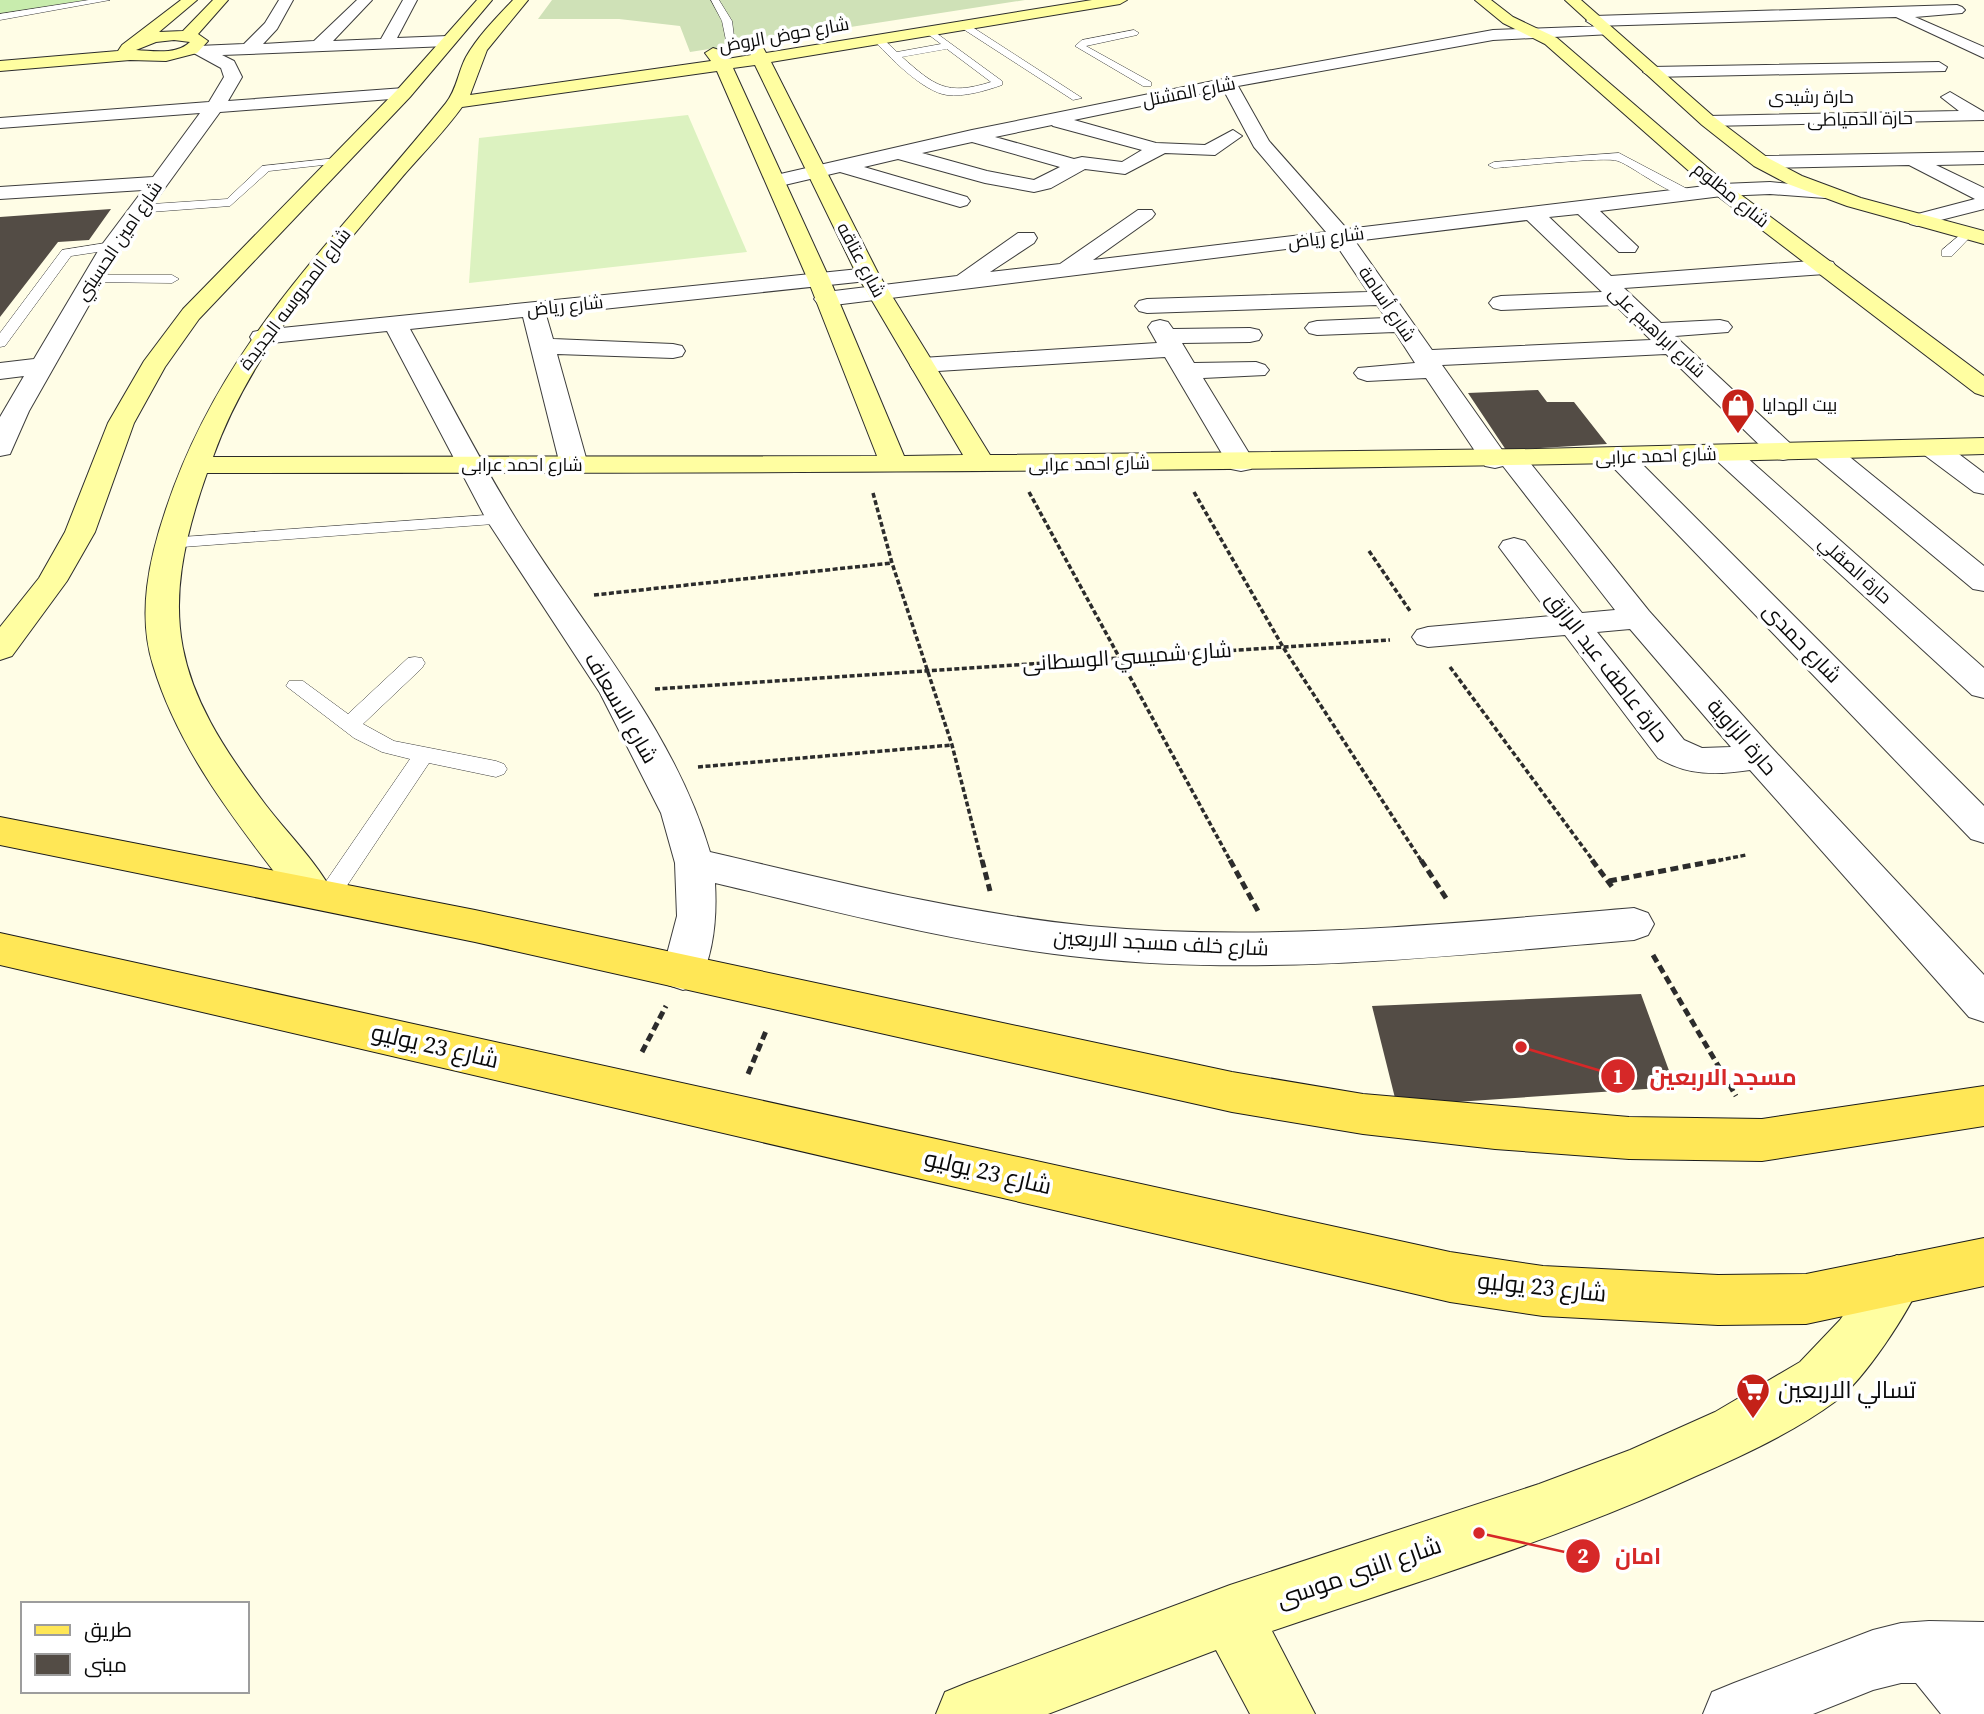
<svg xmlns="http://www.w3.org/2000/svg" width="1984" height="1714" font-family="'Source Serif 4',Cairo,serif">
<rect width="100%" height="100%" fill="#fffde6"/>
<!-- green -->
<path fill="#c8ecad" d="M0,0H86L0,14Z"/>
<!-- cemetery -->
<path fill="#cfe1b7" d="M552,0H1025L690,52L680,26L619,19H538Z"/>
<!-- pitch -->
<path fill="#dcf2c0" d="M688,115L747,252L469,283L479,138Z"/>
<!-- building -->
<path fill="#534c45" d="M111,209L89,240L58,242L0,317V217Z
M1538,390L1547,402H1574L1607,444L1506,450L1468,393Z
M1641,994L1675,1087L1397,1106L1372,1006Z"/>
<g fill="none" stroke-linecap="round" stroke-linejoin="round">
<!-- lane casing -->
<g stroke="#3d3d3d" stroke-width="1">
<path id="lane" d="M89,0H110L0,20V14Z
M711,0H719L732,21L736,52L728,50L722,21Z
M963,22L966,23L1082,98L1073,100L960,27L958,25Z
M928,27L1002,81V85C985,91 964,97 947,95C923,92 888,56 872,38L880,36L897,52L941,44L925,32L923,30ZM947,49L991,82C946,96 935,86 902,57Z
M1134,30L1139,33L1137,35L1086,46L1151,82V86H1143L1075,46L1082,40Z
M1619,153L1695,193C1680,205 1635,167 1618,161C1606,156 1514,167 1494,168L1488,165L1494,162Z
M337,158L343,161L341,163L269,171L230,206L137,213L131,209L137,205L227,199L262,166Z
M1967,229L1973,233L1971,236L1952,256H1942V250Z
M112,242L118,246L117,249L71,256L5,346L0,347V333L62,250Z
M92,275H172L179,279L172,283L87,282V276Z
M501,514L510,519L507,523L169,548L160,543L169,538Z
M415,657L422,658L425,663L422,668L363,724L394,741L496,761L504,764L507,769L504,774L496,777L429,763L336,902L328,905L320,902L316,896L320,890L410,759L382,752L354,738L286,686L289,681H303L348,714L408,658Z"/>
</g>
<!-- street casing -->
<g stroke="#3d3d3d" stroke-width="2">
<path id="street" d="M279,0H293L277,29L263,44L314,41L357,0H372L333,41L381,39L403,0H417L397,38L448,36L456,41L448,46L222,55L234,61L242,77L228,101L404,88L413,93L404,98L220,112L122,247L29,411L10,454L0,456V417L24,376L0,379V363L34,359L101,246L143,190L0,199V187L153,177L200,113L0,128V118L209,102L224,77L221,68L190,51L198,46L244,44L265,23Z
M1957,5L1962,7L1965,10L1962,13L1915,17L1984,47V58L1896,17L1594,26L1586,21L1594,16Z
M1606,26L1612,28L1614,31L1612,34L1493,40L1238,86L1269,141L1347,229L1722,184L1770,182L1832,188L1835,192L1832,196L1825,198L1770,194L1722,196L1600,211L1638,247L1635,252H1619L1578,214L1549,217L1611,276L1825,260L1833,262L1836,267L1833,272L1825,274L1624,288L1661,323L1720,320L1728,322L1732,327L1728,332L1675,336L1793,446L1797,452L1793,458L1783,460L1773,458L1666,354L1442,365L1505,454L1513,452L1523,454L1649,611L1771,747L1984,975V1022L1969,1017L1750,770C1717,775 1688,776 1658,758L1565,635L1428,647L1417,644L1412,637L1417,630L1428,627L1551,616L1499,547L1503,541L1514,538L1525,541L1582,613L1615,610L1503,466L1495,468L1485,466L1426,378L1367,381L1358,378L1354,373L1358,368L1415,363L1395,332L1317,335L1309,333L1305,328L1309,323L1317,321L1386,318L1377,305L1147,313L1139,311L1135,306L1139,301L1147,299L1368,292L1335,243L826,306L818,304L814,299L818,294L826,292L957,276L1018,233H1034L1037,238L1034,243L990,272L1060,264L1138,210H1152L1155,214L1152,218L1093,260L1326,232L1254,147L1223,89L1074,120L1156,143L1205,145L1233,130L1242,136L1215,155L1165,153L1125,174L1085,169L1051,188L1034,192L985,183L898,159L864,167L967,197L970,201L967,205L960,207L840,172L776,187L769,185L766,181L769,177L776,175L972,130L1228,78L1493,30ZM1052,125L1053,126L1142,150L1122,162L1082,157L1074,159L995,137ZM972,142L1060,167L1034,180L987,171L922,153ZM1527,220L1602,292L1501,296L1493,298L1489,303L1493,308L1501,310L1615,305L1651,340L1432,350L1355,241ZM1630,629L1731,747L1702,748L1684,740L1597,632Z
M1939,62L1947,67L1945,71L1651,77L1643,72L1651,67Z
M1950,92L1984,112V120L1708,126L1699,121L1708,116L1959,111L1941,97Z
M1984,152V164L1936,165L1984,188V209L1917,226L1910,224L1907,220L1910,216L1975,199L1909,165L1761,168L1751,162L1761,156Z
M859,269L867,271L870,276L867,281L546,315L553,339L673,344L682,346L685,351L682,356L673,358L557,354L588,465L584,471L574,473L564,471L560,465L523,317L410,329C445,392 478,458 516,519C583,628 673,727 710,852C835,881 961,913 1089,926C1271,943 1453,923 1634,908L1648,913L1654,924L1648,935L1634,940C1453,955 1270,977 1089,958C962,945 838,912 715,883C717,917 714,954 698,985L683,990L668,985L662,973L677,916L675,863L661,813L600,693L486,519L387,331L262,344L253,342L250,337L253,332L262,330Z
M1160,320L1168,322L1173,329L1250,328L1259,330L1262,335L1259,340L1250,342L1182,343L1194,363L1256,362L1265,365L1269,370L1265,375L1203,378L1255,463L1251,469L1241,471L1231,469L1165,357L922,372L913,370L910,365L913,360L922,358L1157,343L1148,327L1152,322Z
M1933,440L1943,442L1984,473V494L1974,492L1923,454L1919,448L1923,442Z
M1825,443L1835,445L1984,566V591L1973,589L1815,457L1811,451L1815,445Z
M1726,446L1736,448L1984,668V698L1972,695L1716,460L1712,454L1716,448Z
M1619,449L1629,451L1984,806V843L1971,839L1609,463L1605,457L1609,451Z
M1929,1621L1984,1622V1714H1941L1916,1683H1901L1873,1690L1813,1714H1703L1712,1692L1734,1683L1873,1630L1901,1623Z"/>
</g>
<!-- secondary casing -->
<g stroke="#2c2c2c" stroke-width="2">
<path id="secondary" d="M181,0H197L159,32L183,31L213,0H228L198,34L208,41L197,53L166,61L130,60L0,71V61L118,51L122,45ZM174,40L190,42C177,55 153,51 136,50L156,42Z
M477,0H492L410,97L199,319L165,367L134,423L95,532L67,581L12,656L0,660V627L39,578L65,532L108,423L144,361L183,309L398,89Z
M513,0H528L487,50L470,95L711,61L705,53L713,48L719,50L727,59L751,55L747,47L755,42L761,44L766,53L1092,0H1127L1120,4L771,62L879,275L990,455L1536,449L1984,438V454C1391,472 800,473 207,473C156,617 174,684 265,804C287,833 316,861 333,893L327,904L313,908L299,904C243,831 180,755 153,665C137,614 149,559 166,509C223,338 336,240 446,103C457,89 458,72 466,57C478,36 496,18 513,0ZM755,65L857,275L963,455L904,456L830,280L733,68ZM717,71L808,280L877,456L213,457C251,350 331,262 403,176C423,153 444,132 462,107Z
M1475,0H1491L1513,17L1557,38L1729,186L1984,376V396L1975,393L1715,194L1545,44L1503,23Z
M1565,0H1581L1714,117L1768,158L1802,176L1861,198L1984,231V244L1847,206L1788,184L1754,166L1702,125Z
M1897,1255L1915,1263L1922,1280C1908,1313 1865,1379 1836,1401C1794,1432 1744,1455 1696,1476C1559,1539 1414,1583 1272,1631L1315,1714H1250L1216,1650L1048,1714H936L945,1692L967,1683L1230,1585L1539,1484L1630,1450L1715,1412L1800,1362L1840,1320L1879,1263Z"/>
</g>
<!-- primary casing -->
<g stroke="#1b1b1b" stroke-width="2">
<path id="primary" d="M0,817L475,910L1232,1072L1363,1094L1629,1117L1762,1119L1984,1086V1126L1762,1161L1629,1159L1495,1149L1363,1134L1232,1112L475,942L0,845Z
M0,933L1450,1252L1543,1266L1718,1275L1806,1274L1984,1238V1286L1806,1324L1718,1325L1543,1316L1450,1302L0,965Z"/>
</g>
<!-- path-far1 -->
<path stroke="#2c2c2c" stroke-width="3.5" stroke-dasharray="5 2.5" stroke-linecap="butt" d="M1029,492L1231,862
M1194,492L1283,647L1422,862
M873,493L892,563L952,745L982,862
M1369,551L1410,611
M594,595L892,563
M1450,667L1594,862
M655,689L1390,640
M698,767L952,745
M1711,862L1746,855"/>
<!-- path -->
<path stroke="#2c2c2c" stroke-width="5" stroke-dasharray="8 4.5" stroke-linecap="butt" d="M982,860L990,891
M1230,860L1258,911
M1421,860L1448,901
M1592,860L1613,888
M1609,881L1720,860
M1653,955L1736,1096
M642,1052L666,1006
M748,1074L766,1031"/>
<!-- lane -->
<use href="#lane" fill="#fff" fill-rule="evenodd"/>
<!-- street -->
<use href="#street" fill="#fff" fill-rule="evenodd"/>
<!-- secondary -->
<use href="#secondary" fill="#fffea1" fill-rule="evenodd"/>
<!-- primary -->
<use href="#primary" fill="#ffe756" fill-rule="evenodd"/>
</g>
<!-- icons -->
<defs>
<g id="shop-pin" transform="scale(1.75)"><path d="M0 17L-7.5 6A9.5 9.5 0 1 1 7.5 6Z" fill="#c42118" stroke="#fff"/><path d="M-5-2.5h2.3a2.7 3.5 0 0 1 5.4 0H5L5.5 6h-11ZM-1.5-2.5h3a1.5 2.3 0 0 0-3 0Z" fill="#fff"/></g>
<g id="supermarket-pin" transform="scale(1.75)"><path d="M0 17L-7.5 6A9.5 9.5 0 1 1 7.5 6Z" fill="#c42118" stroke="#fff"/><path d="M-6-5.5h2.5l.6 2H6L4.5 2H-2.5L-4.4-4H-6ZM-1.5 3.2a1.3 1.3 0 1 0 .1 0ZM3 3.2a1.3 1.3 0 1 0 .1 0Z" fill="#fff"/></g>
</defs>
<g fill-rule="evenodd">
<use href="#shop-pin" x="1738" y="405"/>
<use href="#supermarket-pin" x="1753" y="1390"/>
</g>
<g text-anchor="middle" stroke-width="7" stroke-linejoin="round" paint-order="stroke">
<!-- far-street labels -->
<g font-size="18" fill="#0a0a0a" stroke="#fff">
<text transform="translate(784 35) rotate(-10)" y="6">شارع حوض الروض</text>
<text transform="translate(1189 92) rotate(-11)" y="6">شارع المشتل</text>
<text x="1811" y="103">حارة رشيدى</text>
<text transform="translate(1860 119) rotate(-1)" y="6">حارة الدمياطى</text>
<text transform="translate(1731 195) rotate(39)" y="6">شارع مظلوم</text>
<text transform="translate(1326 238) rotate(-7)" y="6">شارع رياض</text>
<text transform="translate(119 241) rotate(-56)" y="6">شارع امين الحسيني</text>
<text transform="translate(861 260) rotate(62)" y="6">شارع عتاقه</text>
<text transform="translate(295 299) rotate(-53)" y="6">شارع المحروسه الجديدة</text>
<text transform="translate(1387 304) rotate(56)" y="6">شارع أسامة</text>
<text transform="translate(565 306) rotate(-6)" y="6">شارع رياض</text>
<text transform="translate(1657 332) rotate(43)" y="6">شارع ابراهيم على</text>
<text transform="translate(1656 456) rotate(-2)" y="6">شارع احمد عرابى</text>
<text transform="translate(1089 464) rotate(-1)" y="6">شارع احمد عرابى</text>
<text x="522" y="471">شارع احمد عرابى</text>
<text transform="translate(1855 570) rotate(42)" y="6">حارة الصقلي</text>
</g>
<!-- far-poi labels -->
<g font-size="18" fill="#0a0a0a" stroke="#fff" text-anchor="start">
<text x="1762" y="411">بيت الهدايا</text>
</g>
<!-- street labels -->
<g font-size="21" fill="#0a0a0a" stroke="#fff">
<text transform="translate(1802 643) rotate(46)" y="7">شارع حمدى</text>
<text transform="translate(1127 657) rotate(-4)" y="7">شارع شميسي الوسطانى</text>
<text transform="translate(1607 667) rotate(52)" y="7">حارة عاطف عبد الرازق</text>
<text transform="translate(621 708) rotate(60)" y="7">شارع الاسعاف</text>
<text transform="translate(1742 737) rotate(49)" y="7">حارة الزاوية</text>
<text transform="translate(1161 943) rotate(3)" y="7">شارع خلف مسجد الاربعين</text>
</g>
<!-- near-street labels -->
<g font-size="24" fill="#0a0a0a" stroke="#fff">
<text transform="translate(435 1046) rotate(13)" y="8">شارع 23 يوليو</text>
<text transform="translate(988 1172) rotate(13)" y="8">شارع 23 يوليو</text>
<text transform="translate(1542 1287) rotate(6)" y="8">شارع 23 يوليو</text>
<text transform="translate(1359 1572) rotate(-19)" y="8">شارع النبى موسى</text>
</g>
<!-- near-poi labels -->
<g font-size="24" fill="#0a0a0a" stroke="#fff" text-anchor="start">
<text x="1778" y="1398">تسالي الاربعين</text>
</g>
</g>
<!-- callouts -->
<path fill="none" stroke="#d62828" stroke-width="2.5" d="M1521 1047L1618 1076M1479 1533L1583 1556"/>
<g fill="#d62828" stroke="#fff" stroke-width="2.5">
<circle cx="1521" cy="1047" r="7"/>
<circle cx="1479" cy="1533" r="7"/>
<circle cx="1618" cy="1076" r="18"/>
<circle cx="1583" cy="1556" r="18"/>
</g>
<g font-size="21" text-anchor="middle" font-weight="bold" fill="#fff">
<text x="1618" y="1084">1</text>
<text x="1583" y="1563">2</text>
</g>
<g font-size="23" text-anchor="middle" font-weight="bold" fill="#d62828" stroke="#fff" stroke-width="7" stroke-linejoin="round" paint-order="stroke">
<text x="1723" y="1085">مسجد الاربعين</text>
<text x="1638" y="1564">امان</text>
</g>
<!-- legend -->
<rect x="21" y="1602" width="228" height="91" fill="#ffffff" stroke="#9d9d9d" stroke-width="2"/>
<rect x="35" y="1625" width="35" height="10" fill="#ffe756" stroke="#9d9d9d" stroke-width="2"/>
<text x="84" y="1637" font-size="21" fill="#0a0a0a">طريق</text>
<rect x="35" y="1654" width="35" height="21" fill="#534c45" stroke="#9d9d9d" stroke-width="2"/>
<text x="84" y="1672" font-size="21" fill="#0a0a0a">مبنى</text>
</svg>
